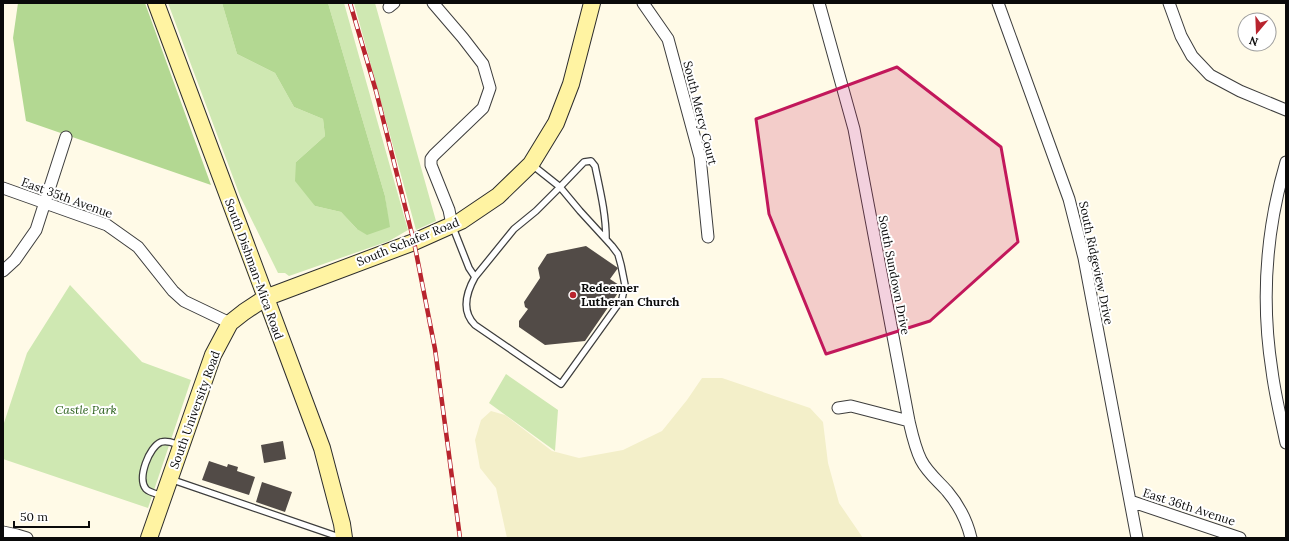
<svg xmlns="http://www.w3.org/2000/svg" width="1289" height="541" font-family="Lora,serif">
<rect width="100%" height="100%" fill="#fffae7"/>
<!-- farmland -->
<path fill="#f3efc9" d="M702,378H722L810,408L823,422L828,463L839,503L863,538H507L496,488L480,468L475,440L481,420L491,411L505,415L552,451L579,458L623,450L662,431L687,400Z"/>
<!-- green -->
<path fill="#cfe8b2" d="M168,3H222L237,54L275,73L294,107L323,119L325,136L296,162L315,206L341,212L357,229L389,227L385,196L328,3H344L408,230L389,241L289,276L285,273H278L240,196Z
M354,3H375L436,221L416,230Z
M70,285L142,362L191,380L148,508L3,459V426L27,353Z
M506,374L558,410L555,451L489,403Z"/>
<!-- forest -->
<path fill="#b3d892" d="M18,3H145L211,185L26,121L13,38Z
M222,3H328L385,196L390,227L367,235L357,229L341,212L315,206L295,181L296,162L325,136L323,119L294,107L275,73L237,54Z"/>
<!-- building -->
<path fill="#524b47" d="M586,246L618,268L610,279L622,287L585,341L545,345L519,327V321L528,309L525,307L524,302L540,278L538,268L547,254Z
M283,441L286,459L264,463L261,445Z
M209,461L227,467L228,464L238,467L237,471L255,477L249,495L202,480Z
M262,482L292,492L285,512L256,502Z"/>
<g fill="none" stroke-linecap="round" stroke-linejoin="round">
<!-- lane casing -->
<g stroke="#3d3d3d" stroke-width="8">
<path id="lane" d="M452,225L469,268L475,277L514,229L536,211L560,187L531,164
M475,277C466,293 461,311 475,325L561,384L622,299L625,285L621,265L618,254L612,246L580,211L560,187L584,162L591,161L595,166C600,190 606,214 606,239
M170,479L342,538
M163,496C158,494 150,493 146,489C137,478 149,447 161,442C168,440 173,443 180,445"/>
</g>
<!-- street casing -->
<g stroke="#3d3d3d" stroke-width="13">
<path id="street" d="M433,3L463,38L483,64L490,88L483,108L434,155L431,159V165L449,210L452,225
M643,3L668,39L700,157L708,237
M819,3L854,129L909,421C912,434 915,448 921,460C927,472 938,481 947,491C958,504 967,521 971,538
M998,3L1069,199L1084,258L1137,538
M1169,3L1181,36L1192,56L1210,75L1240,91L1286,110
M389,7L394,3
M1286,162C1266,230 1261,301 1272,371C1275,395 1281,419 1286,443
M3,188L107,225L138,247L173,291L184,301L230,323
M3,271L15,260L36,230L66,137
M838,408L851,406L909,421
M1130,501L1240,538
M3,532L17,535L27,538"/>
</g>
<!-- secondary casing -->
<g stroke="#2c2c2c" stroke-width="18">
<path id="secondary" d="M156,3L322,448L342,524L344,538
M149,538L213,355L230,323L244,312L265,298L414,242L452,225L461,221L498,196L531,164L556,123L571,84L592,3"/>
</g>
<!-- lane -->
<use href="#lane" stroke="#fff" stroke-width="5.5"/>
<!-- street -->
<use href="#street" stroke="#fff" stroke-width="11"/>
<!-- secondary -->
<use href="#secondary" stroke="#fff3a2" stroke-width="16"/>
<!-- rail casing -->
<g stroke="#b8242e" stroke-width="4.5">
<path id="rail" d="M350,3L376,91L414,242L435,349L460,538"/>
</g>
<!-- rail -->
<use href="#rail" stroke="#fff" stroke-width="3" stroke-dasharray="9" stroke-linecap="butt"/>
</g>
<!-- marked area -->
<path fill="#c2185b" fill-opacity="0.2" stroke="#c2185b" stroke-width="3" stroke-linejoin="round" d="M897,67L1001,147L1018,242L930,321L826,354L769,214L756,119Z"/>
<!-- markers -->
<circle fill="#b8242e" stroke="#fff" stroke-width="1.5" cx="573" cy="295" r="4"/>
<g text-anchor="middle" stroke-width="4" stroke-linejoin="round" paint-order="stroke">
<!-- street labels -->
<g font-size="12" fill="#0a0a0a" stroke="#fff">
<text transform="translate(700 113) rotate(76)" y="4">South Mercy Court</text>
<text transform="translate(67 198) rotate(20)" y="4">East 35th Avenue</text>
<text transform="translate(408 242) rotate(-22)" y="4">South Schafer Road</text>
<text transform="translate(1096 263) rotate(78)" y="4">South Ridgeview Drive</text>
<text transform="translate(254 269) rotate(70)" y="4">South Dishman-Mica Road</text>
<text transform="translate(894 275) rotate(79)" y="4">South Sundown Drive</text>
<text transform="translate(195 410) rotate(-70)" y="4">South University Road</text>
<text transform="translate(1189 507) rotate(18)" y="4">East 36th Avenue</text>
</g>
<!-- poi labels -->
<g font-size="12" font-weight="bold" fill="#0a0a0a" stroke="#fff" text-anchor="start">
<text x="581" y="292">Redeemer<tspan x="581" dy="14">Lutheran Church</tspan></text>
</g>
<!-- park labels -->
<g font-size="12" font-style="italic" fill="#2b601c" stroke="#fff">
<text x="86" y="414">Castle Park</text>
</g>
</g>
<!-- border -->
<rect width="1289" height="541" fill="none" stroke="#0a0a0a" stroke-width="8"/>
<!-- north arrow -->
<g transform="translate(1257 32) rotate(199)"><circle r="19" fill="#ffffff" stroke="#9d9d9d"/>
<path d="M0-3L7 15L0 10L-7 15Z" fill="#b8242e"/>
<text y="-6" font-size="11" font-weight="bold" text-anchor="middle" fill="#0a0a0a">N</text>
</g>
<!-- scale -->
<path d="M14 521v6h75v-6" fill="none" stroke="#0a0a0a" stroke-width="2"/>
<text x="20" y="521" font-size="12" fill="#0a0a0a" stroke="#ffffff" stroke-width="3" paint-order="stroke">50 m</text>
</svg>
